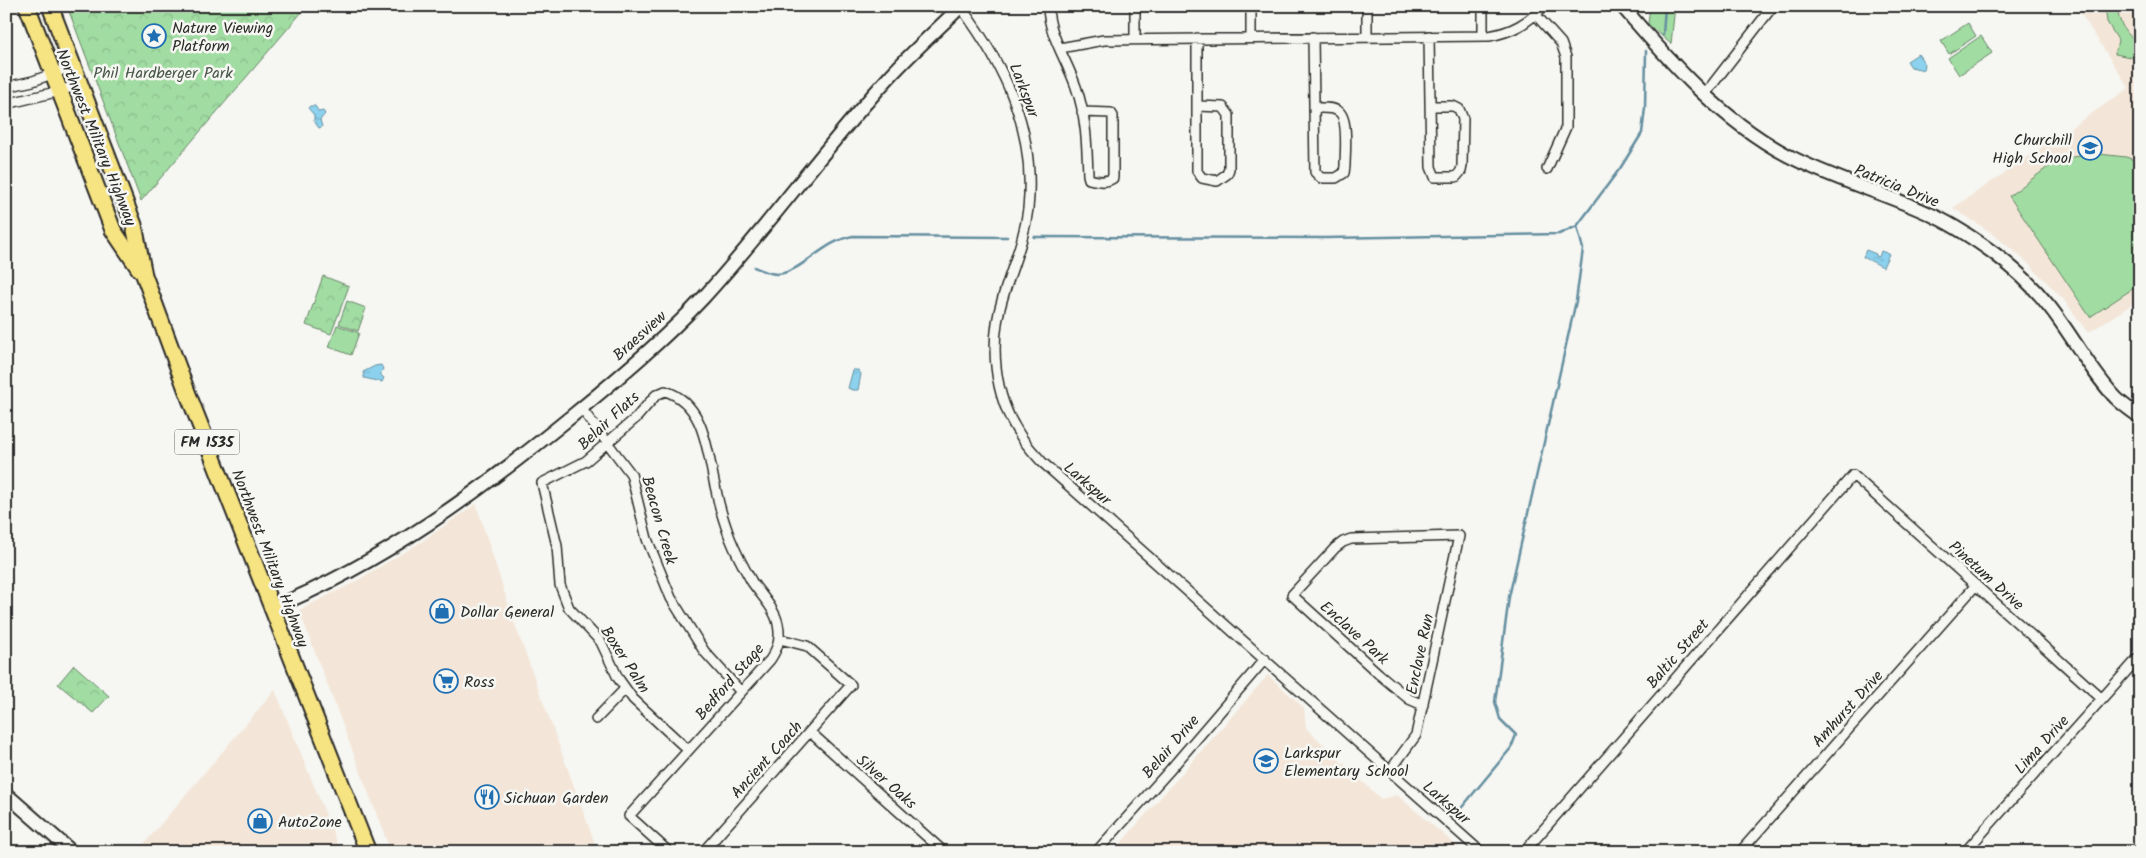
<svg xmlns="http://www.w3.org/2000/svg" width="2146" height="858" font-family="Kalam,sans-serif">
<defs>
<pattern id="park-crowns" width="20" height="18" patternUnits="userSpaceOnUse" patternTransform="scale(1.25)"><rect width="20" height="18" fill="#a1dca2"/><path d="M2 6a3 3 0 1 1 6 0M12 15a3 3 0 1 1 6 0" fill="none" stroke="#8bbd8c"/></pattern>
<pattern id="water-ripples" width="26" height="14" patternUnits="userSpaceOnUse" patternTransform="scale(1.25)"><rect width="26" height="14" fill="#8cd2ee"/><path d="M2 4q2-2 4 0t4 0M15 11q2-2 4 0t4 0" fill="none" stroke="#79b4cc"/></pattern>
</defs>
<rect width="100%" height="100%" fill="#f6f6f2"/>
<filter id="ink" filterUnits="userSpaceOnUse"><feTurbulence type="fractalNoise" baseFrequency=".02" numOctaves="2"/><feDisplacementMap in="SourceGraphic" scale="10" xChannelSelector="R" yChannelSelector="G"/><feConvolveMatrix kernelMatrix="1 2 1 2 8 2 1 2 1" color-interpolation-filters="sRGB"/></filter>
<g filter="url(#ink)">
<!-- built -->
<path fill="#f3e6d8" d="M2076,6H2140V299L2088,333L2064,300L2030,265L1992,233L1953,208L2129,88Z
M476,504L514,622L598,852H391L299,610L353,583L421,542Z
M1268,675L1304,708L1306,728L1381,799L1397,795L1464,852H1113Z
M275,690L341,852H137Z"/>
<!-- green -->
<path fill="#a1dca2" stroke="#668466" d="M1650,6H1675L1671,44L1648,24Z
M2105,6H2117C2118,22 2126,36 2140,43V59L2115,54L2118,40L2107,22Z
M1968,23L1976,36L1949,54L1941,41Z
M1981,36L1992,53L1959,75L1948,58Z
M2099,154L2126,157L2140,162V284L2090,317L2009,196L2048,167L2072,157Z
M337,325L359,333L351,355L329,347Z"/>
<!-- park -->
<path fill="url(#park-crowns)" stroke="#668466" d="M67,6H307L141,201Z
M323,276L349,286L331,334L306,325Z
M347,301L366,308L358,331L339,324Z
M74,665L109,696L93,713L58,684Z"/>
<!-- water -->
<path fill="url(#water-ripples)" stroke="#658fa0" d="M1918,54L1925,64L1924,70L1911,67L1907,61Z
M310,106H315L319,112L323,111L325,114L320,120L322,127L319,128L314,121V115L308,108Z
M1866,250L1876,254V256L1879,257L1881,251L1889,254L1883,267L1863,257Z
M381,365L383,369L380,374L384,378L382,382L364,378L363,372L375,366Z
M853,370H858L861,374L858,390H852L848,388Z"/>
<g fill="none" stroke-linecap="round" stroke-linejoin="round">
<!-- stream -->
<path stroke="#658fa0" stroke-width="2.5" d="M1663,35L1665,6
M1034,237L1325,238L1559,234L1577,226L1621,167L1642,133L1645,108L1646,51
M754,267C761,270 770,274 777,274C801,273 823,241 853,236L1007,237
M1458,812L1511,748L1516,735L1500,719L1495,702L1509,597L1576,301L1583,249L1577,226"/>
<!-- street casing -->
<g stroke="#2b2b2b" stroke-width="12">
<path id="street" d="M960,6C1006,68 1036,130 1028,209C1024,242 1012,266 1003,297C989,342 993,395 1020,435C1026,445 1034,453 1042,462L1481,852
M1048,6C1048,34 1067,60 1076,87C1086,115 1087,145 1088,175L1089,179C1097,181 1106,183 1113,178V116L1111,113L1082,112
M1135,6V39
M1367,6V37
M1483,6V36
M1536,15L1561,43L1566,57V127L1547,169
M1429,36L1431,167L1435,177H1456L1461,171L1462,166L1463,119L1459,109L1453,106H1430
M1313,37L1315,172L1321,178H1336L1344,173L1345,166C1345,154 1349,117 1338,111C1332,107 1322,108 1314,108
M1197,38V171L1202,178L1217,181L1227,174L1229,169V115L1223,107L1197,106
M1251,38V6
M1060,48L1104,40L1489,36C1512,32 1528,23 1544,6
M6,87L33,81L73,66
M1705,94L1773,6
M6,104L60,91L80,84
M581,408L631,474L647,539L671,598L704,651L741,692
M596,719L625,689
M810,732L944,852
M1390,771L1416,735L1459,536L1351,539L1343,542L1335,548L1292,595L1379,674L1409,699L1423,705
M669,852L629,816L770,660C778,648 781,639 778,624C775,609 761,595 752,582C744,568 736,553 730,538C724,522 719,506 716,490C707,455 707,404 665,391L656,395L636,418L586,461L542,483L557,546L560,585L569,608L601,642L618,678L633,699L688,750
M703,852L851,685L807,646L780,639
M1096,852L1169,771L1265,659
M1524,852L1853,475L2101,698
M1740,852L1976,585
M1965,852L2140,656"/>
</g>
<!-- secondary casing -->
<g stroke="#2b2b2b" stroke-width="16">
<path id="secondary" d="M1622,6C1670,62 1721,120 1787,155C1834,180 1886,193 1934,216C1955,226 1976,240 1995,254C2015,269 2034,287 2049,306C2073,336 2090,371 2116,398C2123,405 2132,411 2140,417
M272,608C383,563 480,491 572,416C616,380 665,339 703,298C769,226 825,146 892,74C914,50 938,29 961,6
M6,794L72,852"/>
</g>
<!-- primary casing -->
<g stroke="#2b2b2b" stroke-width="19">
<path id="primary" d="M27,6L113,230L140,270
M50,6L134,225L144,275L186,389L368,852"/>
</g>
<!-- street -->
<use href="#street" stroke="#f6f6f2" stroke-width="9"/>
<!-- secondary -->
<use href="#secondary" stroke="#f6f6f2" stroke-width="12"/>
<!-- primary -->
<use href="#primary" stroke="#f6e381" stroke-width="15"/>
</g>
</g>
<!-- icons -->
<defs>
<g id="sight-ring" transform="scale(1.25)"><circle r="9.5" fill="#f6f6f2" stroke="#1f6fb2" stroke-width="1.5"/><path d="M0-6L1.8-2.2L6-1.7L2.9 1.2L3.7 5.4L0 3.3L-3.7 5.4L-2.9 1.2L-6-1.7L-1.8-2.2Z" fill="#1f6fb2"/></g>
<g id="school-ring" transform="scale(1.25)"><circle r="9.5" fill="#f6f6f2" stroke="#1f6fb2" stroke-width="1.5"/><path d="M0-5L7-2L0 1L-7-2ZM-4 1L0 2.5L4 1V4Q0 6-4 4Z" fill="#1f6fb2"/></g>
<g id="shop-ring" transform="scale(1.25)"><circle r="9.5" fill="#f6f6f2" stroke="#1f6fb2" stroke-width="1.5"/><path d="M-5-2.5h2.3a2.7 3.5 0 0 1 5.4 0H5L5.5 6h-11ZM-1.5-2.5h3a1.5 2.3 0 0 0-3 0Z" fill="#1f6fb2"/></g>
<g id="supermarket-ring" transform="scale(1.25)"><circle r="9.5" fill="#f6f6f2" stroke="#1f6fb2" stroke-width="1.5"/><path d="M-6-5.5h2.5l.6 2H6L4.5 2H-2.5L-4.4-4H-6ZM-1.5 3.2a1.3 1.3 0 1 0 .1 0ZM3 3.2a1.3 1.3 0 1 0 .1 0Z" fill="#1f6fb2"/></g>
<g id="restaurant-ring" transform="scale(1.25)"><circle r="9.5" fill="#f6f6f2" stroke="#1f6fb2" stroke-width="1.5"/><path d="M-5-6h1v4h1v-4h1v4h1v-4h1v5L-1.5 .5V6h-2V.5L-5-1ZM5-6V6H3V1.5H1.5Q1.5-4 5-6Z" fill="#1f6fb2"/></g>
</defs>
<g fill-rule="evenodd">
<use href="#sight-ring" x="154" y="36"/>
<use href="#school-ring" x="2090" y="148"/>
<use href="#shop-ring" x="442" y="611"/>
<use href="#supermarket-ring" x="446" y="681"/>
<use href="#school-ring" x="1266" y="761"/>
<use href="#restaurant-ring" x="487" y="797"/>
<use href="#shop-ring" x="260" y="821"/>
</g>
<g text-anchor="middle" stroke-width="5" stroke-linejoin="round" paint-order="stroke">
<!-- shield labels -->
<rect fill="#f6f6f2" stroke="#686867" stroke-width="1" x="174.5" y="429.5" width="65" height="25" rx="4"/>
<g font-size="15" font-weight="bold" fill="#2b2b2b">
<text x="207" y="447">FM 1535</text>
</g>
<!-- poi labels -->
<g font-size="16" fill="#2b2b2b" stroke="#f6f6f2" text-anchor="start">
<text x="172" y="33">Nature Viewing<tspan x="172" dy="18">Platform</tspan></text>
<text x="2072" y="145" text-anchor="end">Churchill<tspan x="2072" dy="18">High School</tspan></text>
<text x="460" y="617">Dollar General</text>
<text x="464" y="687">Ross</text>
<text x="1284" y="758">Larkspur<tspan x="1284" dy="18">Elementary School</tspan></text>
<text x="504" y="803">Sichuan Garden</text>
<text x="278" y="827">AutoZone</text>
</g>
<!-- park labels -->
<g font-size="16" fill="#485749" stroke="#f6f6f2">
<text x="163" y="78">Phil Hardberger Park</text>
</g>
<!-- street labels -->
<g font-size="16" fill="#2b2b2b" stroke="#f6f6f2">
<text transform="translate(1025 90) rotate(69)" y="6">Larkspur</text>
<text transform="translate(97 137) rotate(68)" y="6">Northwest Military Highway</text>
<text transform="translate(1897 185) rotate(22)" y="6">Patricia Drive</text>
<text transform="translate(639 335) rotate(-42)" y="6">Braesview</text>
<text transform="translate(608 420) rotate(-43)" y="6">Belair Flats</text>
<text transform="translate(1088 483) rotate(41)" y="6">Larkspur</text>
<text transform="translate(660 520) rotate(74)" y="6">Beacon Creek</text>
<text transform="translate(271 558) rotate(69)" y="6">Northwest Military Highway</text>
<text transform="translate(1987 575) rotate(42)" y="6">Pinetum Drive</text>
<text transform="translate(1355 632) rotate(42)" y="6">Enclave Park</text>
<text transform="translate(1677 653) rotate(-49)" y="6">Baltic Street</text>
<text transform="translate(1419 654) rotate(-78)" y="6">Enclave Run</text>
<text transform="translate(626 659) rotate(57)" y="6">Boxer Palm</text>
<text transform="translate(729 681) rotate(-49)" y="6">Bedford Stage</text>
<text transform="translate(1847 708) rotate(-48)" y="6">Amhurst Drive</text>
<text transform="translate(2041 744) rotate(-48)" y="6">Lima Drive</text>
<text transform="translate(1170 746) rotate(-49)" y="6">Belair Drive</text>
<text transform="translate(766 759) rotate(-48)" y="6">Ancient Coach</text>
<text transform="translate(887 781) rotate(41)" y="6">Silver Oaks</text>
<text transform="translate(1447 802) rotate(41)" y="6">Larkspur</text>
</g>
</g>
<!-- margin -->
<rect width="2146" height="858" fill="none" stroke="#f6f6f2" stroke-width="25"/>
<rect x="12" y="12" width="2121" height="833" fill="none" stroke="#2b2b2b" stroke-width="2" filter="url(#ink)"/>
</svg>
